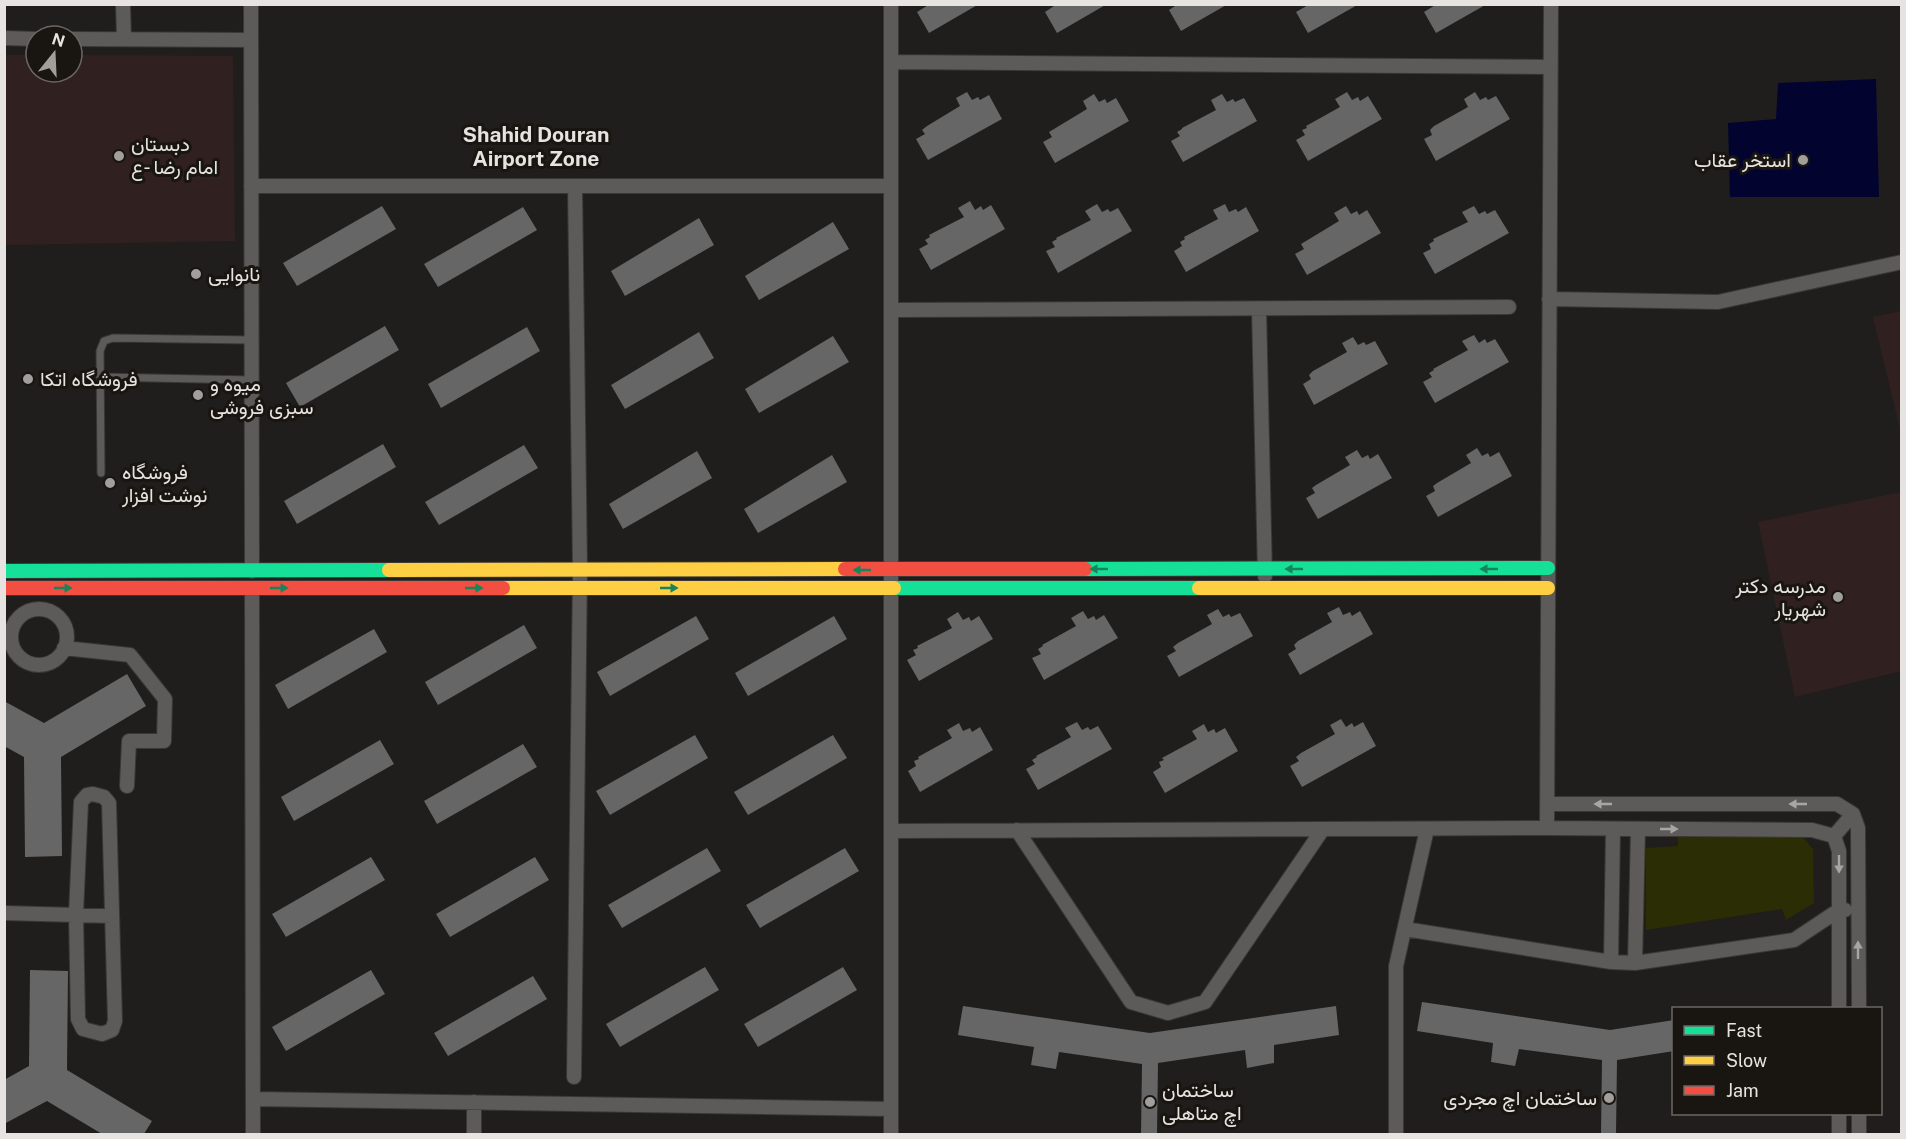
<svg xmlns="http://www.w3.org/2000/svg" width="1906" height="1139" font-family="'Public Sans',Vazirmatn,sans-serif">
<rect width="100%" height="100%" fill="#201e1c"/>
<!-- education -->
<path fill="#312020" d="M4,55H36V72H72V55L233,56L235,241L5,245Z
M1901,311H1902L1901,433L1873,317Z
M1901,492V671L1795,697L1758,522Z"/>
<!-- green -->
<path fill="#2b2d04" d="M1678,836L1803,837L1813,849L1814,903L1786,920L1782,909L1646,930V848L1678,846Z"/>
<!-- water -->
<path fill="#030330" d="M1876,79L1879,197H1730L1728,123L1776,119L1778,83Z"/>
<!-- building -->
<path fill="#666" d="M930,4H979L929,33L917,12Z
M1057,4H1107L1057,33L1045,12Z
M1178,4H1228L1181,31L1169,10Z
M1310,4H1359L1308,33L1296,12Z
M1437,4H1487L1436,33L1424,12Z
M967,92L972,100L978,97L980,100L989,95L1002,119L928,160L916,139L925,134L922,130L927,126L960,106L956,98Z
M1347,92L1352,100L1358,97L1360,101L1368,96L1382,119L1308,161L1296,140L1305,135L1302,130L1307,128L1306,126L1340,107L1335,99Z
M1475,92L1480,100L1486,97L1488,100L1496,96L1510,119L1436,161L1424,139L1432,135L1430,130L1434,126L1468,107L1464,99Z
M1094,94L1099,102L1105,99L1107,103L1116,98L1129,121L1055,163L1043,142L1052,137L1049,132L1054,129L1087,109L1083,101Z
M1222,94L1227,102L1233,99L1235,102L1244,98L1257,121L1183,162L1171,141L1180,136L1177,132L1182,129V128L1216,110L1211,100Z
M970,201L975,210L981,206L983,210L991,205L1005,229L931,270L919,249L928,244L925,240L930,237L929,235L964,217L958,208Z
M1097,204L1102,212L1108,209L1110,212L1118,208L1132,231L1058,273L1046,251L1055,247L1052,242L1057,239L1056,238L1091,220L1085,211Z
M1225,204L1229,212L1236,209L1238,212L1246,207L1259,231L1186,272L1174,251L1182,246L1180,242L1185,239L1184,237L1218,219L1213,210Z
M382,206L396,229L297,286L283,263Z
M1346,206L1351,214L1357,211L1359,215L1367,210L1381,233L1307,275L1295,254L1304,249L1301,244L1306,241L1339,221L1334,213Z
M1474,206L1479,214L1485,211L1487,214L1495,210L1509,233L1435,274L1423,253L1431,249L1429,244L1434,241L1433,239L1468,222L1462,212Z
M523,207L537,230L438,287L424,264Z
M699,218L714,245L625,296L611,271Z
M833,222L849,249L759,300L745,276Z
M385,326L399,350L300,407L286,383Z
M527,327L540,351L441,408L428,384Z
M699,332L714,358L625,409L611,385Z
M1474,335L1479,343L1485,339L1487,343L1495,339L1509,362L1435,403L1423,382L1432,377L1429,373L1434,370L1433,369L1468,350L1462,341Z
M833,336L849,362L759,413L745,389Z
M1353,337L1358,345L1364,342L1366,345L1375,341L1388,364L1314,405L1303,384L1311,379L1309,375L1313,371L1347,352L1342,343Z
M383,444L396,467L297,524L284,501Z
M524,445L538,468L439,525L425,502Z
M1477,448L1482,456L1488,453L1490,457L1499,452L1512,476L1438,517L1426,496L1435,491L1433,486L1437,483L1471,463L1466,455Z
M1357,450L1362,458L1368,455L1370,459L1378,454L1392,478L1318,519L1306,498L1315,493L1312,488L1316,485L1350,465L1345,457Z
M697,451L712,478L623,529L609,504Z
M832,455L847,482L758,533L744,509Z
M1339,607L1343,615L1350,612L1352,616L1360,611L1373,634L1300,675L1288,654L1296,649L1294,645L1298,641L1332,622L1327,613Z
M1218,609L1223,617L1229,614L1231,617L1240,613L1253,636L1179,677L1167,656L1176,651L1173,647L1178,643L1212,624L1207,615Z
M1083,611L1088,619L1094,616L1096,620L1104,615L1118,638L1044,680L1032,658L1041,654L1038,649L1043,646L1042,645L1076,626L1071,618Z
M958,612L963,620L969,617L971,621L979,616L993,639L919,681L907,660L916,655L913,650L918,648L917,646L952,628L947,619Z
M696,616L709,639L610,696L597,672Z
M834,616L847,639L748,696L735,673Z
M524,625L537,648L438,705L425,682Z
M374,629L387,652L288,709L275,685Z
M127,674L146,706L61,757L62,856L25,857L24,757L4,746V701L44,723Z
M1341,719L1346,727L1352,723L1354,727L1363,722L1376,746L1302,787L1290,766L1299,761L1296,757L1301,753L1335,734L1330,725Z
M1077,722L1082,730L1088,727L1090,730L1098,726L1112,749L1038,790L1026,769L1035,764L1032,760L1037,757L1036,756L1071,737L1065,728Z
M959,723L963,731L970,728L972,732L980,727L993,750L920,792L908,771L916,766L914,761L919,759L918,757L952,738L947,730Z
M1204,724L1208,732L1214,729L1216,733L1225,728L1238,751L1165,793L1153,772L1161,767L1159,762L1164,760L1162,758L1197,739L1192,731Z
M695,735L708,758L610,815L596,791Z
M833,735L847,758L748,815L734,792Z
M380,740L394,764L294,821L281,797Z
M523,744L537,767L437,824L424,801Z
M707,848L721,871L622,928L608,905Z
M845,848L859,871L760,928L746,905Z
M371,857L385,880L286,937L272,914Z
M535,857L549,880L450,937L436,914Z
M705,967L719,990L620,1047L606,1024Z
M843,967L857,990L758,1047L744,1024Z
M30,970L68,971L67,1070L152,1121L144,1134H102L47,1101L4,1124V1080L29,1066Z
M371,970L385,994L286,1051L272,1027Z
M533,976L547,999L448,1056L434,1033Z
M1422,1002L1610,1030L1674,1020V1051L1617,1060L1616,1134H1601L1602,1060L1519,1049L1515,1066L1491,1062L1493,1043L1417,1031Z
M963,1006L1150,1033L1336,1006L1339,1035L1274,1045V1063L1247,1068L1245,1050L1158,1063L1157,1134H1141L1142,1064L1059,1052L1056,1069L1031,1065L1034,1047L958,1035Z"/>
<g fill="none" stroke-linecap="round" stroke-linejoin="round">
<!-- lane casing -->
<g stroke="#3a3835" stroke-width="9">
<path id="lane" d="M100,377L252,380
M101,473L100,351L104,341L113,338L252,340"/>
</g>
<!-- street casing -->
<g stroke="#3a3835" stroke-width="16">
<path id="street" d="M123,4L124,39
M251,4L252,571
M891,4V1134
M4,38L36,39
M72,39L251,40
M891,62L1550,67
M251,186H891
M1549,299L1718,302L1902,262
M1259,309L1265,576
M891,310L1509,307
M252,588L253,1134
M11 637a28 28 0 1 1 56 0a28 28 0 1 1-56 0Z
M64,648L130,655L165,699L164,741H129L127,786
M93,794L104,797L109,803L115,1021L112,1030L102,1034L83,1029L78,1019L76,914L81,802L87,795Z
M1547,804H1837L1853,814L1858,828L1859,1008
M1547,828L1551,4
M1017,830L1131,1002L1168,1013L1205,1002L1323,829
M891,831L1547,828L1812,830L1834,836L1839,851V1008
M1834,836L1853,814
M4,913L112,916
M1405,929L1611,962L1635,963L1794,940L1839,910H1845
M1611,962L1613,829
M1635,963L1638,829
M574,1077L580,570L575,186
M253,1099L891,1109
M474,1102V1134
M1839,1114V1134
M1859,1114V1134
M1396,1134V966L1427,829"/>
</g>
<!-- fast casing -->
<g stroke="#3a3835" stroke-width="16">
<path id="fast" d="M1085,569L1548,568
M4,571L389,570
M894,588H1199"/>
</g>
<!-- slow casing -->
<g stroke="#3a3835" stroke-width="16">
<path id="slow" d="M389,570L845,569
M503,588H894
M1199,588H1548"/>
</g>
<!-- jam casing -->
<g stroke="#3a3835" stroke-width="16">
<path id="jam" d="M845,569H1085
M4,588H503"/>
</g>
<!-- lane -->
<use href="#lane" stroke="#5c5b59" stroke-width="7"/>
<!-- street -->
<use href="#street" stroke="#5c5b59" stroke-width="14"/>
<!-- fast -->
<use href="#fast" stroke="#16e098" stroke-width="14"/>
<!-- slow -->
<use href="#slow" stroke="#ffcf43" stroke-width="14"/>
<!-- jam -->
<use href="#jam" stroke="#f24e42" stroke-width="14"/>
</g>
<!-- one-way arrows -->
<defs><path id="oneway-solid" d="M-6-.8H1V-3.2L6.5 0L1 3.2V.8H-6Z" transform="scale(1.5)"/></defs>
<g fill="#17855b">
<use href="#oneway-solid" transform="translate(1099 569) rotate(180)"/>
<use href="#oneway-solid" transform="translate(1294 569) rotate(180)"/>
<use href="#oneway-solid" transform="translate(1489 569) rotate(180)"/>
<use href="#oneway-solid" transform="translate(862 570) rotate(180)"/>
<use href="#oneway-solid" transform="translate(63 588)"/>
<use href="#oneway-solid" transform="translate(279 588)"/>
<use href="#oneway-solid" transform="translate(474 588)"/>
<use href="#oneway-solid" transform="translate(669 588)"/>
</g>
<g fill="#a8a6a3">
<use href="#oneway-solid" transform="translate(1603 804) rotate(-180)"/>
<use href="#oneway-solid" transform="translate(1798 804) rotate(-180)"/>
<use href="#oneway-solid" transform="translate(1669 829)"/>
<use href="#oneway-solid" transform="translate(1839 864) rotate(90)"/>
<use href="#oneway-solid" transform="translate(1858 950) rotate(-90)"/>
</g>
<!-- markers -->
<g fill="#a19e9b" stroke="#191511" stroke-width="2">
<circle cx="119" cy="156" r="6"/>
<circle cx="1803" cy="160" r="6"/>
<circle cx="196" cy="274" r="6"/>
<circle cx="28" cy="379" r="6"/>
<circle cx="198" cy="395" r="6"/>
<circle cx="110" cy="483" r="6"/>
<circle cx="1838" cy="597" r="6"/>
<circle cx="1609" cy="1098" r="6"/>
<circle cx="1150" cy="1102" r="6"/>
</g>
<g text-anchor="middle" stroke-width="6" stroke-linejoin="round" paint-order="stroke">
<!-- poi labels -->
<g font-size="20" fill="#e6e3e0" stroke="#191511" text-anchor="start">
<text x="131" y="151">دبستان<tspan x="131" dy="23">امام رضا -ع</tspan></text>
<text x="1791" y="167" text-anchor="end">استخر عقاب</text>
<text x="208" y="281">نانوایی</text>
<text x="40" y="386">فروشگاه اتکا</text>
<text x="210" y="391">میوه و<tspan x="210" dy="23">سبزی فروشی</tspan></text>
<text x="122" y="479">فروشگاه<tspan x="122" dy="23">نوشت افزار</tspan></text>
<text x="1826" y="593" text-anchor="end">مدرسه دکتر<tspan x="1826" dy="23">شهریار</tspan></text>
<text x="1162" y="1097">ساختمان<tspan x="1162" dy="23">اچ متاهلی</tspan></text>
<text x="1597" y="1105" text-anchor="end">ساختمان اچ مجردی</text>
</g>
<!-- neighbourhood labels -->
<g font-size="21" font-weight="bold" fill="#e6e3e0" stroke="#191511">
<text x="536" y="142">Shahid Douran<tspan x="536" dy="24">Airport Zone</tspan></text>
</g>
</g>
<!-- border -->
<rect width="1906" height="1139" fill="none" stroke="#e6e3e0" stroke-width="12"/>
<!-- legend -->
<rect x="1672" y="1007" width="210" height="108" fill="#191511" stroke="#6b6764" stroke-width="1.5"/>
<rect x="1684" y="1026" width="30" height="9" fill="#16e098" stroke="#6b6764" stroke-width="1.5"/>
<text x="1726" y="1037" font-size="18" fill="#e6e3e0">Fast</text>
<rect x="1684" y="1056" width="30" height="9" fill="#ffcf43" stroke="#6b6764" stroke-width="1.5"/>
<text x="1726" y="1067" font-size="18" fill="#e6e3e0">Slow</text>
<rect x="1684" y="1086" width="30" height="9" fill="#f24e42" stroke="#6b6764" stroke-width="1.5"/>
<text x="1726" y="1097" font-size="18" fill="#e6e3e0">Jam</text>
<!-- north arrow -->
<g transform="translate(54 54) rotate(18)"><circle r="28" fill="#191511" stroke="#6b6764" stroke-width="1.5"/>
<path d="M0-4.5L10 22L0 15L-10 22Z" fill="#a19e9b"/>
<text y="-9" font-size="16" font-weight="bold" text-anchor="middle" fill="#e6e3e0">N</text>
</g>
</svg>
